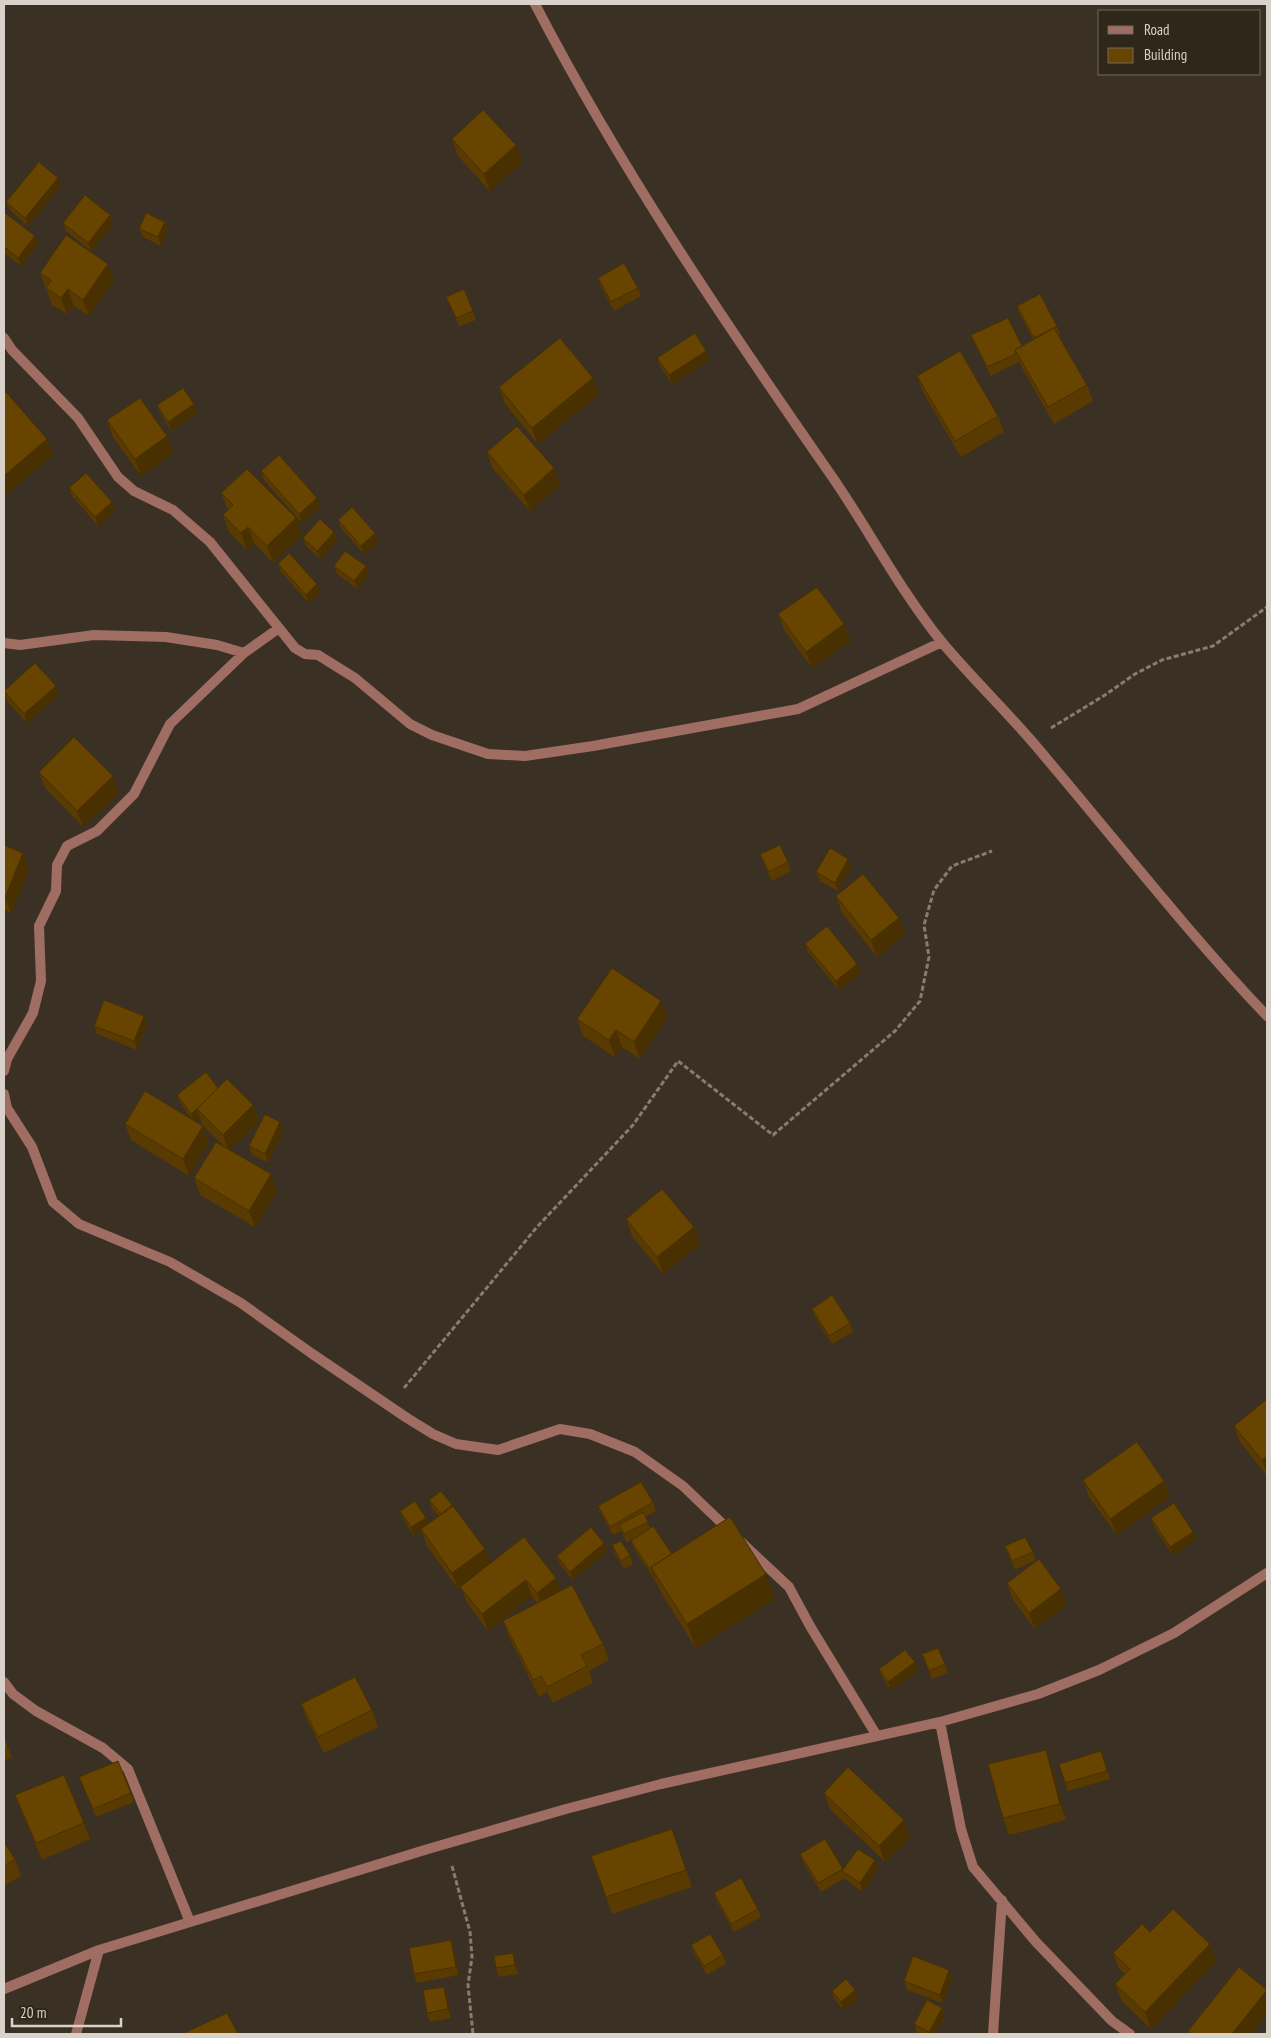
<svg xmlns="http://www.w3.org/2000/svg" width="1271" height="2038" font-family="'PT Sans Narrow',sans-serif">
<rect width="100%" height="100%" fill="#3a3124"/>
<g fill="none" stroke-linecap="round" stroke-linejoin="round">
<!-- path -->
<path stroke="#857d72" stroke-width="3" stroke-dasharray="5 2.5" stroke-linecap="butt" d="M1051,728L1105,695L1135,674L1162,660L1213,646L1267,607
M404,1388L537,1227L633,1125L678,1061L773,1135L895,1031L920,1001L929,957L924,925L934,890L952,866L992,851
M452,1866L470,1932L472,1957L468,1985L473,2034"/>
<!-- street -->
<path stroke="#9f6d61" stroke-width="10" d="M535,4C621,170 726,324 833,478C870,532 900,590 941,641C974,681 1013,717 1046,758C1119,844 1189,934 1267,1016
M4,338L12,350L78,418L118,477L134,491L173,510L210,542L295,648L305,654L318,655L355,678L410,724L432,735L488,754L525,756L593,746L798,709L942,642
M4,643L20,645L94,635L166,637L217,645L244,653
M4,1071L7,1059L33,1013L41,981L39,926L56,891L57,865L67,846L97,831L134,794L170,724L244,653L279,628
M4,1094L7,1108L32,1147L53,1202L79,1224L170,1262L241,1303L311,1353L407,1418L433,1434L456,1444L498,1450L560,1429L590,1434L635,1452L683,1486L731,1532
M741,1542L789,1587L810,1626L877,1736
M4,1682L13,1694L36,1711L103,1748L128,1769L190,1922
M940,1722L961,1829L973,1867L1036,1942L1112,2021L1130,2034
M4,1989L99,1950L428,1849L566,1809L661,1784L940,1722L1038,1694L1099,1670L1174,1633L1267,1573
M76,2034L99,1950
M993,2034L1002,1900"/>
</g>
<!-- wall -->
<path fill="#593a01" d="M452,139L516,145L522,162L490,191L458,156Z
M61,186L28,226L10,210L6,202Z
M4,212L35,236L38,244L21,266L4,253Z
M110,215L113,224L91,251L66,231L63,223Z
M165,222L168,230L161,246L143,237L139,229Z
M40,273L114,281L89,316L74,306L67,314L52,305Z
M598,278L638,288L641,296L614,311L601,287Z
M446,297L473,311L476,320L459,326Z
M1017,306L1057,326L1060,335L1058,336L1087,385L1093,401L1054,424L1021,366L1019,362L991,376L974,343L971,335L1022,346L1033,339L1020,315Z
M657,358L709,360L672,384L660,366Z
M917,376L998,416L1004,432L961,457L923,392Z
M593,378L599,394L538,444L505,404L499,387Z
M194,404L197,413L171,431L160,413L157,405Z
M107,420L167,436L173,453L141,476L113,437Z
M487,452L554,468L560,485L530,511L493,469Z
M261,471L317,498L320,507L302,523L264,480Z
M69,488L115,511L98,526L72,496Z
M221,493L302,535L273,563L254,543L247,550L229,532L223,515L228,510Z
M338,520L375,533L378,542L364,554L341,528Z
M334,532L337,541L320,559L306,546L303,538Z
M278,564L320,593L309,603L281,572Z
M334,566H366L369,574L358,589L337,574Z
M778,614L851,641L812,668L784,630Z
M4,691L59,695L27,723L6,700Z
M39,772L119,793L83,827L45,788Z
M4,845L23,853L29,870L11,913L4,910Z
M760,854L788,862L791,871L772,881L763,862Z
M848,859L851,867L838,891L820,881L816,872Z
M836,896L899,918L905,934L877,957L842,913Z
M805,944L857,964L861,972L839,990L808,952Z
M661,1001L667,1018L640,1059L622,1047L615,1057L583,1036L577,1019Z
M147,1025L137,1050L97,1034L94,1026Z
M218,1088L253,1105L259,1121L230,1150L277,1191L255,1227L200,1195L194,1178L224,1146L203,1126L200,1117L195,1121L209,1143L189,1176L131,1140L125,1124L192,1119L180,1103L177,1095Z
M284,1130L268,1162L252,1155L249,1146Z
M626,1219L694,1227L700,1244L663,1274L632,1236Z
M812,1309L850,1323L853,1332L832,1344L815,1317Z
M1267,1399V1476L1240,1442L1234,1426Z
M1083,1480L1164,1481L1170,1497L1117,1535L1089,1497Z
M429,1500L452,1505L485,1549L490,1564L561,1591L603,1644L609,1660L589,1671L593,1683L553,1703L547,1692L539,1697L509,1637L503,1621L537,1603L532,1596L488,1631L467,1603L461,1587L458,1589L427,1546L422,1531L414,1536L403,1519L400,1511L426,1518L428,1524L439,1516L432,1508Z
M653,1502L656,1511L645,1517L650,1528L672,1554L775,1599L696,1648L660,1591L658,1585L634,1549L631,1541V1540L627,1543L621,1531L613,1535L601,1514L598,1506Z
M1151,1518L1193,1532L1196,1540L1173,1555L1154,1527Z
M604,1543L607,1551L573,1580L560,1564L557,1556Z
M612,1545L630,1555L633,1564L624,1569L615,1554Z
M1005,1546L1033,1552L1036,1560L1015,1570Z
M1007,1583L1067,1605L1035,1629L1013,1600Z
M922,1654L945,1664L948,1673L932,1679Z
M879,1669L918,1671L891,1690L882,1677Z
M301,1704L372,1710L378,1727L324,1753L307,1720Z
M4,1735L12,1758L4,1760Z
M1104,1760L1110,1779L1068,1791L1065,1783Z
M1052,1766L1066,1820L1009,1835L1003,1818Z
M79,1777L131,1793L134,1802L96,1817Z
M824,1793L910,1837L885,1862L830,1809Z
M15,1795L84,1823L90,1839L42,1860L21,1811Z
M672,1829L692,1887L612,1914L591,1856Z
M825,1839L843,1870L875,1860L878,1869L863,1892L846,1880L845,1878L821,1892L803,1862L800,1854Z
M4,1842L15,1859L21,1876L4,1886Z
M714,1893L758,1909L761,1917L734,1932L717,1902Z
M1150,1932L1210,1944L1216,1961L1151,2029L1122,2001L1115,1984L1125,1974L1119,1969L1113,1953Z
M451,1940L454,1949L459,1975L417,1983L414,1974Z
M691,1945L723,1955L726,1964L707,1975L694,1953Z
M516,1962L518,1974L499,1977L496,1968Z
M952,1978L943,2003L907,1990L904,1981Z
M444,1987L447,1995L451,2018L430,2022L427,2013Z
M855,1990L858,1998L844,2010L835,2000L832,1991Z
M942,2008L945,2017L935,2034H920L917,2032L914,2024Z"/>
<!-- shaded-wall -->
<path fill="#493001" d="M516,145L522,162L490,191L484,174Z
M58,178L61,186L28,226L25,218Z
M110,215L113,224L91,251L88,243Z
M165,222L168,230L161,246L158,237Z
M35,236L38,244L21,266L18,258Z
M108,264L114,281L89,316L83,300Z
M68,289L74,306L67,314L61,298Z
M706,351L709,360L672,384L669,375Z
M593,378L599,394L538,444L532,428Z
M194,404L197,413L171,431L168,422Z
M167,436L173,453L141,476L135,459Z
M47,439L53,455L6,495L4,487V476Z
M554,468L560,485L530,511L524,495Z
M317,498L320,507L302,523L299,514Z
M112,502L115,511L98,526L95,517Z
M296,518L302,535L273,563L267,546Z
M248,527L254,543L247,550L241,533Z
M334,532L337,541L320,559L317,551Z
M375,533L378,542L364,554L361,546Z
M366,566L369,574L358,589L354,581Z
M317,584L320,593L309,603L306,595Z
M844,624L851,641L812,668L806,652Z
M56,686L59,695L27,723L24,714Z
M113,776L119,793L83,827L77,811Z
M23,853L29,870L11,913L5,897Z
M848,859L851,867L838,891L835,883Z
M899,918L905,934L877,957L871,940Z
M857,964L861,972L839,990L836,981Z
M661,1001L667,1018L640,1059L634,1042Z
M144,1016L147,1025L137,1050L134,1041Z
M616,1030L622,1047L615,1057L609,1040Z
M221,1090L197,1109L200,1117L194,1122L191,1114Z
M253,1105L259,1121L229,1151L223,1135Z
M280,1122L284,1130L268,1162L265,1154Z
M203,1126L209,1143L189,1176L183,1159Z
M271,1174L277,1191L255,1227L249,1211Z
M694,1227L700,1244L663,1274L657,1257Z
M1267,1456V1475L1262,1460Z
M1164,1481L1170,1497L1117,1535L1110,1519Z
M426,1518L429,1526L421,1529L422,1531L414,1536L411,1527Z
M1193,1532L1196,1540L1173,1555L1170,1547Z
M604,1543L607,1551L573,1580L570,1572Z
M485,1549L491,1566L458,1589L452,1573Z
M766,1574L775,1599L696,1648L687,1624Z
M556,1578L562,1594L543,1610L537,1593Z
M526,1580L532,1596L488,1631L482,1614Z
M1061,1589L1067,1605L1035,1629L1029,1613Z
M915,1662L918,1671L891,1690L888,1682Z
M1046,1750L1052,1766L1066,1820L1060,1804Z
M904,1820L910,1837L885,1862L879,1846Z
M875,1860L878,1869L863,1892L860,1883Z
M451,1940L454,1949L459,1975L456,1967Z
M1210,1944L1216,1961L1151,2029L1145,2012Z
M513,1953L516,1962L518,1974L515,1965Z
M949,1970L952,1978L943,2003L940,1995Z
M444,1987L447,1995L451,2018L448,2009Z
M855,1990L858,1998L844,2010L841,2002Z
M1267,1990V2014L1251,2034H1232Z
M942,2008L945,2017L935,2034H929V2032Z"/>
<!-- building -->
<path fill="#684401" stroke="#493001" d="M483,110L516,145L484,174L452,139Z
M39,162L58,178L25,218L6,202Z
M85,195L110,215L88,243L63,223Z
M4,212L35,236L18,258L4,247Z
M146,213L165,222L158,237L139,229Z
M66,235L108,264L83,300L68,289L61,298L46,288L51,280L40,273Z
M624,263L638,288L611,302L598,278Z
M464,289L473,311L456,318L446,297Z
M1040,294L1057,326L1034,338L1017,306Z
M1008,318L1022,346L1015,350L1016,354L987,367L971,335Z
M1054,328L1087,385L1048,407L1015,350Z
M695,333L706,351L669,375L657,358Z
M560,338L593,378L532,428L499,387Z
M960,351L998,416L955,441L917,376Z
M183,388L194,404L168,422L157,405Z
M6,392L47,439L4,476V394Z
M140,398L167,436L135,459L107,420Z
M517,426L554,468L524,495L487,452Z
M279,455L317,498L299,514L261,471Z
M247,469L296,518L267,546L248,527L241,533L223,515L233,505L221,493Z
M86,473L112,502L95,517L69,488Z
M352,507L375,533L361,546L338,520Z
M320,519L334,532L317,551L303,538Z
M345,551L366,566L354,581L334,566Z
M289,553L317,584L306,595L278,564Z
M817,587L844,624L806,652L778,614Z
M35,663L56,686L24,714L4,691Z
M74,737L113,776L77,811L39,772Z
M4,845L23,853L5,897L4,896Z
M780,845L788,862L769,872L760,854Z
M830,848L848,859L835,883L816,872Z
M863,874L899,918L871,940L836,896Z
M827,926L857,964L836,981L805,944Z
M612,968L661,1001L634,1042L616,1030L609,1040L577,1019Z
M104,1000L144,1016L134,1041L94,1026Z
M206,1072L218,1088L198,1108L191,1114L177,1095Z
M227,1079L253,1105L223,1135L197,1109Z
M145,1091L203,1126L183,1159L125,1124Z
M265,1114L280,1122L265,1154L249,1146Z
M216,1142L271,1174L249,1211L194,1178Z
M662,1189L694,1227L657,1257L626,1219Z
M832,1295L850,1323L829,1336L812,1309Z
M1267,1399V1456L1262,1460L1234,1426Z
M1137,1442L1164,1481L1110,1519L1083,1480Z
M641,1482L653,1502L610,1527L598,1506Z
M441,1491L452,1505L441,1514L429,1500Z
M415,1501L426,1518L411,1527L400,1511Z
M1174,1503L1193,1532L1170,1547L1151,1518Z
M453,1506L485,1549L452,1573L421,1529Z
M643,1512L648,1522L624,1534L619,1525Z
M730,1517L766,1574L687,1624L651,1567Z
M653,1526L672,1554L651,1567L655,1577L631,1541Z
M591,1527L604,1543L570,1572L557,1556Z
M524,1537L556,1578L537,1593L526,1580L482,1614L460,1587Z
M1025,1537L1033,1552L1012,1561L1005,1546Z
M621,1541L630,1555L621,1561L612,1545Z
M1039,1559L1061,1589L1029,1613L1007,1583Z
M572,1585L603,1644L581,1655L587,1666L547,1687L541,1676L533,1680L503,1621Z
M938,1648L945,1664L929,1671L922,1654Z
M905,1650L915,1662L888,1682L879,1669Z
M355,1677L372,1710L318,1737L301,1704Z
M4,1735L8,1749L4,1751Z
M1046,1750L1060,1804L1003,1818L988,1764Z
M1101,1751L1107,1771L1065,1783L1059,1764Z
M118,1761L131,1793L93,1809L79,1777Z
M848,1767L904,1820L879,1846L824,1793Z
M64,1775L84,1823L36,1843L15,1795Z
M672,1829L686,1870L606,1897L591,1856Z
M825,1839L843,1869L818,1883L800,1854Z
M4,1842L15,1859L4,1866Z
M858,1849L875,1860L860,1883L842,1871Z
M741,1878L758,1909L731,1924L714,1893Z
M1173,1909L1210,1944L1145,2012L1115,1984L1130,1969L1113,1953L1142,1924L1150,1932Z
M710,1934L723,1955L704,1966L691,1945Z
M451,1940L456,1967L414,1974L409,1948Z
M513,1953L515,1965L496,1968L494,1956Z
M913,1956L949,1970L940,1995L904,1981Z
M1239,1967L1267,1990L1232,2034H1192L1188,2031Z
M846,1979L855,1990L841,2002L832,1991Z
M444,1987L448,2009L427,2013L423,1990Z
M927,2000L942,2008L929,2032L914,2024Z
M227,2013L238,2034H182Z"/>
<!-- border -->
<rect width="1271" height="2038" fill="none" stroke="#d8d2ca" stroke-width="10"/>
<!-- legend -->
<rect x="1098" y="10" width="162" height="65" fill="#2f271a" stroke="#736b60"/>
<rect x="1108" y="26" width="25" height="8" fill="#9f6d61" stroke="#736b60"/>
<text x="1144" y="35" font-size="15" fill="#d8d2ca">Road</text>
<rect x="1108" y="48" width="25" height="15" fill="#684401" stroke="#736b60"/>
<text x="1144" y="60" font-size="15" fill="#d8d2ca">Building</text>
<!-- scale -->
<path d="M12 2018v8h109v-8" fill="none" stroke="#d8d2ca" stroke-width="2.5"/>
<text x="20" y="2018" font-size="15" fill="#d8d2ca" stroke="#2f271a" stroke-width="4" paint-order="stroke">20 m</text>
</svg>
